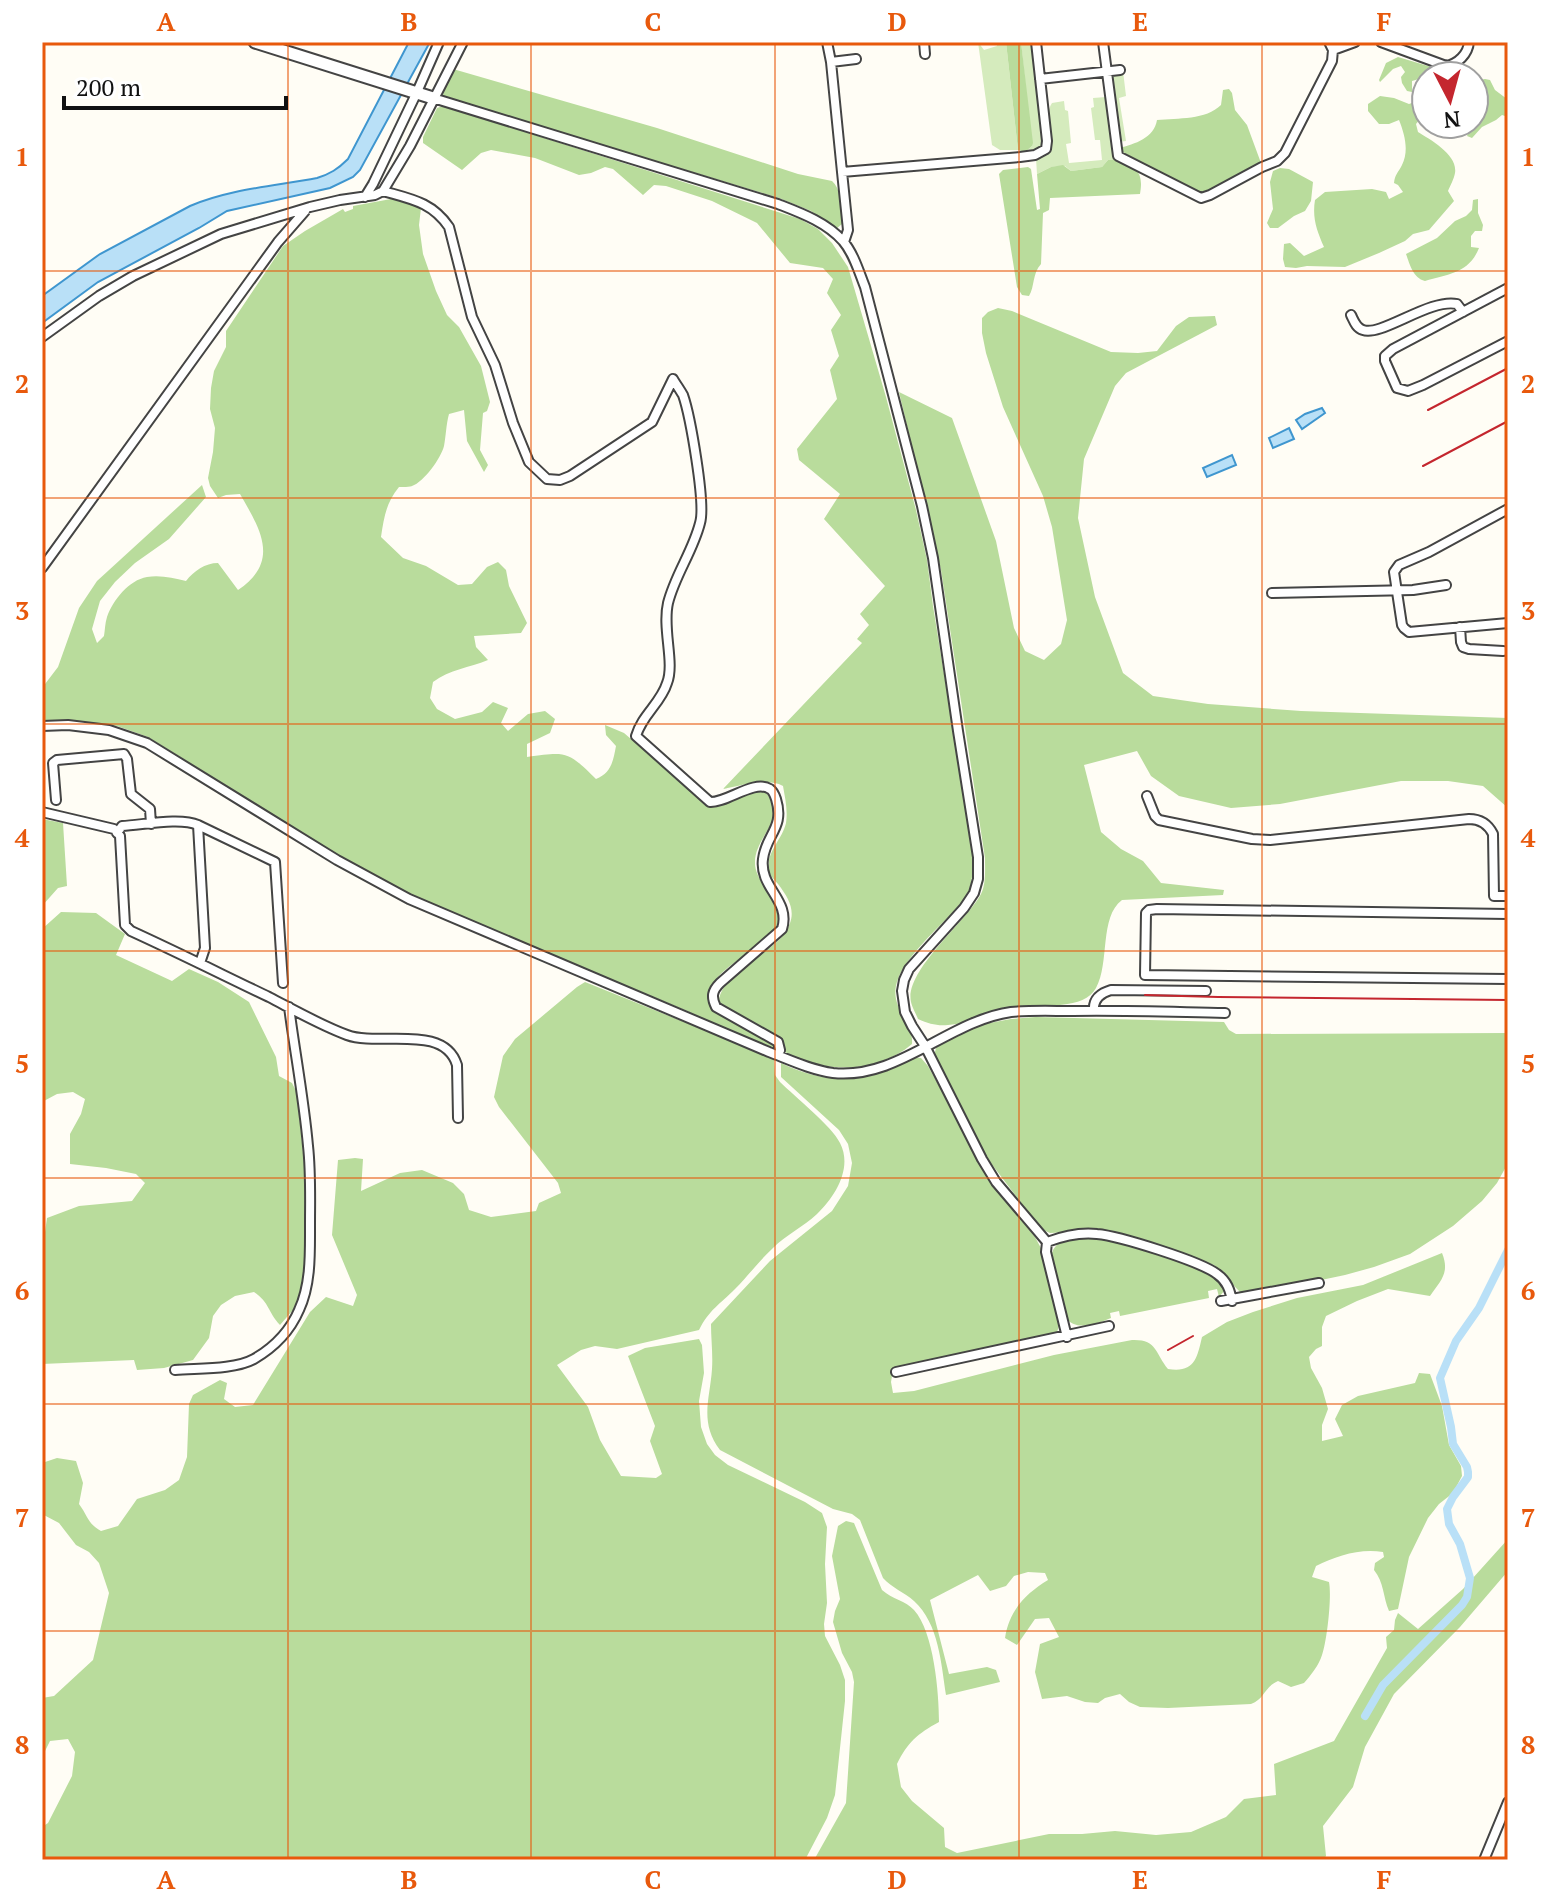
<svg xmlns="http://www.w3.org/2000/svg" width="1550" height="1902" font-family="'PT Serif',serif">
<rect width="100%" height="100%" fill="#fffdf5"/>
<!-- green -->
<path fill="#d5ebbd" d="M978,42L984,50L997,46L996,42H1006L1018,150H1000L992,145Z
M1021,42H1033L1045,141L1043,147L1037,151L1025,152L1032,146Z
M1123,71L1126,96L1119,98L1126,141L1118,142L1111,75Z
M1106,97L1109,102L1116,159L1108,160L1102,167L1071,171L1065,166L1051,167L1037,174L1036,158C1067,148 1040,121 1052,103L1064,101L1065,110L1068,111L1071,143L1066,144L1069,163L1102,160L1100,140H1095L1091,108L1094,107L1093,98Z"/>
<!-- forest -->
<path fill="#b9dc9c" d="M1006,42H1021L1033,143L1032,146L1025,152L1018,150Z
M1398,57L1448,72L1454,76H1426V95L1420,91L1419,79L1412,81V92L1407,91L1402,83L1401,77L1405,72L1401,66L1393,69L1380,82L1379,80L1386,63Z
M453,69L657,128L798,174L832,181C842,190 843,211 842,224L836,229L811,211L779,198L442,97Z
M1485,79L1490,80L1495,90L1507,99L1508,117L1502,115L1496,120L1482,127L1472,138L1467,136L1472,124H1474V81Z
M1229,89L1232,93L1235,110L1247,125L1261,163C1240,175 1220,190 1196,193L1121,151L1119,148C1135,144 1154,138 1157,120C1178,118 1206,120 1221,105L1223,90Z
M1380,96L1394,98L1409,104L1420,100L1426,101V112L1416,124L1418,132C1431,140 1458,155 1455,173C1454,179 1450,186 1448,191L1454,201L1429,230L1413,234L1405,241L1379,253L1345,267L1307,266L1296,268L1285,267L1283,259L1284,244L1290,243L1304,256L1324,247C1317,231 1312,218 1315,200L1325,192L1372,189L1386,192L1389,199L1403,192L1398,185L1394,183C1395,174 1398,173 1402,165C1409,151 1405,135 1399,120L1389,124H1379L1368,111V104Z
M443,106L800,219L818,229L832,243L848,267L886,397L916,510L927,560L933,606L973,853C973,866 973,879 969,891C966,898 959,905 954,911C938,928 906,957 898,979C887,1008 914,1020 912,1044C877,1074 823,1074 785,1052L783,1044L778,1038L719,1004C717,976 769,955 784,934C798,915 791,901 778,884C777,883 771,876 770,875C763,854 782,841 786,823C788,810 785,798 783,786C766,777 741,786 723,789L862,643L857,639L869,625L860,614L885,586L824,519L840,494L799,460L797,449L837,399L830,370L839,356L831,330L841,315L827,293L833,279L823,268L790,263L757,223L712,201L666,186L654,185L643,195L613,169L605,167L591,173L579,175L535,158L491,150L481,153L462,170L423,143V137L437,108Z
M1116,159C1136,167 1144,171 1140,194L1050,198L1049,210L1043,213L1041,264C1032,274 1035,286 1029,296L1022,295L1017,287L999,174L1003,170L1028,167L1031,169L1037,210L1040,209L1037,174L1051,167L1063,165L1071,171L1102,167L1108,160Z
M1280,168L1289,169L1313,182L1311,201L1305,211L1294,216L1278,228H1270L1267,223L1273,209L1270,182L1273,171Z
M391,199L412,201L421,208L419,225L423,254L436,291L447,315L459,327L481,366L490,402L487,411L483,413L480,450L488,465L484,472L467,441L464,410L449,414C446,425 446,436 444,446C441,458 424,482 412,486C412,487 400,487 399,487C386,503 384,517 381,537L403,558L426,566L458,585L472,584L487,567L498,562L506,570L509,586L527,623L521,633L474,636L476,647L488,660C469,668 450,669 433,682L430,698L437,709L455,719L482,712L493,702L508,708L501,723L508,731L528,714L545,711L555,719L550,733L527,744V757C566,752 567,750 596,779C611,773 613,762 616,746L606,735L605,725L624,733L701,799C725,813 739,791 763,790C792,816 755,835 755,862C754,885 790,907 777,928C762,953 687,976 716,1012L775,1045L774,1051L687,1011L408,894L372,876L148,737L117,726L61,720H42V688L58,667L79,608L97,581L202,485L206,497L169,539L135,563L115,582L100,601L92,629L97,643L104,636C105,630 105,623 107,617C113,600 129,580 147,577C161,575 173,578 186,581C194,571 205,563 218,563L238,590C281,561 260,529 240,494L226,495L218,498L210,486L208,478L213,452L215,428L210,409L211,388L214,371L226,347V331L283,246L305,231L343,209L345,212L353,209V206Z
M1478,199V213L1483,225L1482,231H1475L1471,236V247L1479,248C1469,273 1449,274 1425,281C1413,278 1410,265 1406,254L1437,238L1455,221L1466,216L1472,210L1473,200Z
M998,308L1012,311L1111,352L1138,353L1157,351L1176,326L1189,317L1215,316L1217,325L1126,373L1115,386L1084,459L1078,518L1095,597L1123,673L1153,696L1208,704L1301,711L1508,718V808L1483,786L1448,781H1401L1280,804L1231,808L1179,796L1151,776L1137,751L1084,765L1101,832L1121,849L1143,861L1161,883L1224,890L1223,895L1122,900C1099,917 1110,963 1096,988C1082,1014 1027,1002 1002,1009C985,1014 966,1024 948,1025C937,1026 929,1024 918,1019C916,1014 912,1007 911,1002C904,971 966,922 981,894C986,884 985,870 985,858L941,570L899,392L952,418L996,541L1014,628L1025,651L1044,660L1061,644L1067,620L1052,527L1043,496L1003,407L986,353L982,333V318L988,312Z
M42,819L63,823L67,886L58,888L42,906Z
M61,912L96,913L125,934L116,955L172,981L189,969L218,982L249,1002L276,1057L279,1076L292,1083L297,1093L307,1193L305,1259L302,1289L293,1310L280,1325C267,1311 270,1303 254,1292L235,1296L221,1305L213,1316L209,1338L193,1360L164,1368L137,1370L134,1360L42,1364V1253L47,1218L79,1206L132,1201L145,1183L136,1174L106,1168L70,1164V1134L81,1114L85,1099L73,1092L57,1094L42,1102V929Z
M585,982L771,1057L774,1060L775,1075L780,1082C794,1096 832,1126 840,1143C853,1168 835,1197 817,1214C803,1227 786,1235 773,1248C759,1261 748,1276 735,1289C720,1304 709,1310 699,1330L617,1349L595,1346L581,1350L557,1365L588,1407L600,1440L621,1476L656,1478L662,1474L650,1441L655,1426L628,1356L645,1348L699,1339L702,1345L704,1373L699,1401L701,1427L707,1444L715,1455L728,1465L805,1502L822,1513L827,1527L825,1564L827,1603L824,1624L825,1636L840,1665L845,1680V1701L835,1795L827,1818L805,1860H42V1827L48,1823L72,1776L75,1752L68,1739L50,1741L43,1755L42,1765V1698L54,1696L93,1660L109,1593L99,1563L89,1552L76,1545L59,1523L42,1514V1463L57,1458L76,1461L83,1483L79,1504C88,1516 87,1523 101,1531L118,1526L137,1499L165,1490L179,1480L187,1457L189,1404L193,1395L220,1380L227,1383L224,1399L235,1407L253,1405L310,1312L326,1297L353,1306L357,1295L332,1235L338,1160L355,1158L363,1159L361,1191L400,1173L422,1170L453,1183L464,1194L469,1210L491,1217L536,1211L539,1203L561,1193L558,1183L499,1107L494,1097L503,1056L515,1039L577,987Z
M1036,1017L1224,1022L1229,1030L1236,1034L1508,1033V1163L1497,1183L1482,1201L1453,1226L1410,1254L1374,1267L1345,1275L1254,1294L1240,1292L1214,1265L1194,1258L1100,1230L1050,1233L1041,1229L987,1158L934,1056L936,1048L941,1042L984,1024L1011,1019Z
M913,1057L921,1058L928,1066L993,1184L1035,1237L1042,1250L1059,1326L1056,1335L893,1370L891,1382L893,1393L914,1391L1054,1355L1132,1340C1157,1339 1155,1353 1168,1369C1194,1373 1197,1359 1202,1337L1227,1322L1253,1312L1297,1298L1363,1285L1442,1253C1450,1273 1441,1280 1430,1296L1388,1289L1357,1301L1326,1316L1322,1327V1346L1316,1349L1309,1357L1311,1368L1322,1388L1328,1409L1322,1425V1441L1343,1436L1335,1419L1342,1405L1358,1396L1415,1383L1419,1373L1430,1374L1442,1406L1449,1445L1461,1466L1462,1476L1453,1493L1439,1504L1428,1518L1409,1557L1398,1609L1389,1611C1383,1597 1384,1582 1374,1570L1375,1563L1384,1557L1383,1552C1360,1548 1336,1556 1316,1566L1312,1577L1329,1582C1332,1596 1327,1641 1322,1655C1319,1665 1311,1675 1304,1683L1291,1687L1278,1681C1264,1687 1265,1699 1251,1704L1168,1708L1140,1707L1129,1702L1120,1694L1105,1698L1098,1703L1085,1702L1067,1696L1042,1699L1035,1672L1040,1644L1059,1637L1049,1618L1035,1619L1017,1645L1005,1638C1009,1611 1025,1594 1048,1580L1045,1573L1028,1572L1014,1576L1006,1586L990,1591L978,1575L930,1600L949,1674L987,1667L996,1670L1000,1682L946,1695C941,1663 939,1624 914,1601C904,1592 892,1588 883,1578L860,1520L852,1514L833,1509L720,1450C699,1422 710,1399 712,1369C713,1354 711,1339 711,1324L770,1261L832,1211L848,1186L852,1163L848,1144L839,1130L781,1077V1063C813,1079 851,1085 885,1071C894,1067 903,1061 913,1057Z
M1096,1237L1117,1241L1205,1270L1216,1277L1224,1291L1219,1297L1217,1289L1208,1291L1209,1298L1120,1316L1119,1311L1110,1313L1111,1318C1096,1324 1076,1332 1065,1317L1052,1253C1058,1235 1079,1238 1096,1237Z
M846,1521L854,1523L882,1590C892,1599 906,1601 914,1610C934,1632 939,1693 939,1722C917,1734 908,1742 897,1764L901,1787L912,1801L944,1828L945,1847L957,1853L1049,1834H1082L1115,1831L1156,1835L1191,1832L1226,1817L1244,1799L1276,1795L1274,1764L1334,1741L1387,1648L1386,1637L1394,1630L1395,1620L1398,1613L1418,1629L1463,1589L1508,1539V1571L1460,1627L1394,1694L1365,1747L1353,1787L1323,1826L1326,1856L1323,1860H814L846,1803L854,1682L852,1672L842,1653L833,1622L835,1611L840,1599L832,1556L838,1526Z"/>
<!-- water -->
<path fill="#b9e0f7" stroke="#3f96cf" stroke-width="2" d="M409,42H430L360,170L353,177L330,188L227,211L199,228L98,282L42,323V296L100,254L190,206C230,189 275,186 317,178C330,174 338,169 348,159Z
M1322,408L1325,413L1302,429L1296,420L1305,414Z
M1289,428L1294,439L1273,448L1269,438Z
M1232,455L1236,465L1207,477L1203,468Z"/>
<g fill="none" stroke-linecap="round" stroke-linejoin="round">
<!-- canal -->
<path stroke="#b9e0f7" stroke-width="8" d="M1365,1716L1383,1685L1462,1605L1467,1597L1470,1578L1460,1544L1449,1524L1447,1509L1453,1497L1468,1477V1472L1467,1467L1453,1444L1451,1427L1440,1378L1456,1341L1479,1308L1508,1250"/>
<!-- minor casing -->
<g stroke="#444" stroke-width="12">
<path id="minor" d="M827,42L831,62L842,172
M924,42L925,54
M1103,42L1118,156L1201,198L1210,195L1262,167L1277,161L1285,153L1332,61L1333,50L1329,42
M1381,42L1446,66C1458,64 1468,54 1469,42
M1333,50L1355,42
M831,62L856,59
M1040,79L1120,70
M433,98L778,204C801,213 826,222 843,241C854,254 859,272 865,287L922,506L933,558L958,731L978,857V879L974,893L964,908L909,969L904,980L902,991L905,1012L912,1026L925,1046L982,1159L996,1182L1047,1242L1046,1252L1067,1337
M383,191C411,199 432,202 449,227L472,317L495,365L513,423L529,462L547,479L560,480L570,476L652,422L673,379C676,384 680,390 683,395C690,415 706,504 700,523C693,551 675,575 668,603C662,629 675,663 667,683C661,703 642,715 636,736L710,802C727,803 754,779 770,789C773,791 775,796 776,799C785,828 766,834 763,859C759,888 791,900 782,929L720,983C712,991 711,997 716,1007L778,1042L780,1050
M365,197L373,184L417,92L439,42
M844,242L848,230L842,172L1020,157L1035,155L1046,149L1047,141L1036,42
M1508,288L1393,349L1385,356V361L1397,388L1408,391L1423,385L1508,341
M1351,315C1354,321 1356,328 1363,330C1381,337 1430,298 1457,304L1463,312
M42,337L99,296L133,276L221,234L310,207L340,200L375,195L383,191L410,146L463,42
M1508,509L1429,552L1399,565L1394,572L1402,625L1404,628L1409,632L1508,623
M42,568L278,242L305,211
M1272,593L1413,590L1446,585
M1460,627L1461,642L1463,647L1469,649L1503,651
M42,726L68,725L109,730L147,743L337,860L409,899L769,1052C790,1060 811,1070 833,1073C898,1080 948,1021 1011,1012C1031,1010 1052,1011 1072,1011C1123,1010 1174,1012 1225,1013
M1147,796L1155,816L1159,820L1252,839L1270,840L1469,819C1480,819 1488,824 1493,834L1494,896H1508
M56,800L53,763L57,760L124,754L127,759L131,794L150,809L151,824
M42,812L114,829L120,836L125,925L131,931C177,952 223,975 269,997C294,1010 320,1025 347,1035C379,1047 444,1023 457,1065L458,1118
M198,825L275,862L283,983
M117,833L122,826C143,825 180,817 198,825L205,948L200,963
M1508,914L1157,909L1149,910L1146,913L1145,975L1508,979
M1094,1010C1093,999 1101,993 1111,990L1206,991
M1047,1242C1063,1236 1080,1232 1097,1234C1119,1236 1200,1261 1217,1274C1227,1281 1230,1290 1232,1301
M1221,1301L1319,1283
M175,1370C198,1368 234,1370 254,1359C273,1348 290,1331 299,1310C311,1284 310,1254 310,1226C310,1199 311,1173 308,1146C304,1100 295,1053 289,1007
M896,1372L1109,1326
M1484,1860L1508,1802"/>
</g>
<!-- tertiary casing -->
<g stroke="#444" stroke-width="15">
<path id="tertiary" d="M255,42L433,98"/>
</g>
<!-- minor -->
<use href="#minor" stroke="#fff" stroke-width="8"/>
<!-- tertiary -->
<use href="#tertiary" stroke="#fff" stroke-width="11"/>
<!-- rail -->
<path stroke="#c4262e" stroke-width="2" d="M1428,410L1508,368
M1423,466L1508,421
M1145,995L1218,997L1508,1000
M1168,1350L1193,1336"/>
</g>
<!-- grid -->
<path fill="none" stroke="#e8590c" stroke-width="2" stroke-opacity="0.55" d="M288,42V1860M531,42V1860M775,42V1860M1019,42V1860M1262,42V1860M42,271H1508M42,498H1508M42,724H1508M42,951H1508M42,1178H1508M42,1404H1508M42,1631H1508"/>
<!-- border -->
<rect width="1550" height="1902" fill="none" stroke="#ffffff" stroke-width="88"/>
<!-- north arrow -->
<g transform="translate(1450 100) rotate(174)"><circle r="38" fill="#ffffff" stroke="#a0a0a0" stroke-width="2"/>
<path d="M0-6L14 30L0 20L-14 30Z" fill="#c4262e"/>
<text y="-12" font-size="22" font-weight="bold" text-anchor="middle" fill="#111111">N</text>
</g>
<!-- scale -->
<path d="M64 96v12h222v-12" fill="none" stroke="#111111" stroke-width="4"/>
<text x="76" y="96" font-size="24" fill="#111111" stroke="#ffffff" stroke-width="6" paint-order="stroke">200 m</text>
<rect x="44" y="44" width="1462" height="1814" fill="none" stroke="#e8590c" stroke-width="3"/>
<g font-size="26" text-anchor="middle" font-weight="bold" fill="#e8590c">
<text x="166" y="31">A</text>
<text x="409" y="31">B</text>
<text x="653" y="31">C</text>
<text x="897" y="31">D</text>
<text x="1140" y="31">E</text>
<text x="1384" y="31">F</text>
<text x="22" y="166">1</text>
<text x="1528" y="166">1</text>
<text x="22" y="393">2</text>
<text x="1528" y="393">2</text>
<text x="22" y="620">3</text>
<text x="1528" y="620">3</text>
<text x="22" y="847">4</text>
<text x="1528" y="847">4</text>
<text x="22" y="1073">5</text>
<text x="1528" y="1073">5</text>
<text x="22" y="1300">6</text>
<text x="1528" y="1300">6</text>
<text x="22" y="1527">7</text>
<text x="1528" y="1527">7</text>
<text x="22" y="1754">8</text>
<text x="1528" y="1754">8</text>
<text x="166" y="1889">A</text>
<text x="409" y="1889">B</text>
<text x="653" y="1889">C</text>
<text x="897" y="1889">D</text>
<text x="1140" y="1889">E</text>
<text x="1384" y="1889">F</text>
</g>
</svg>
